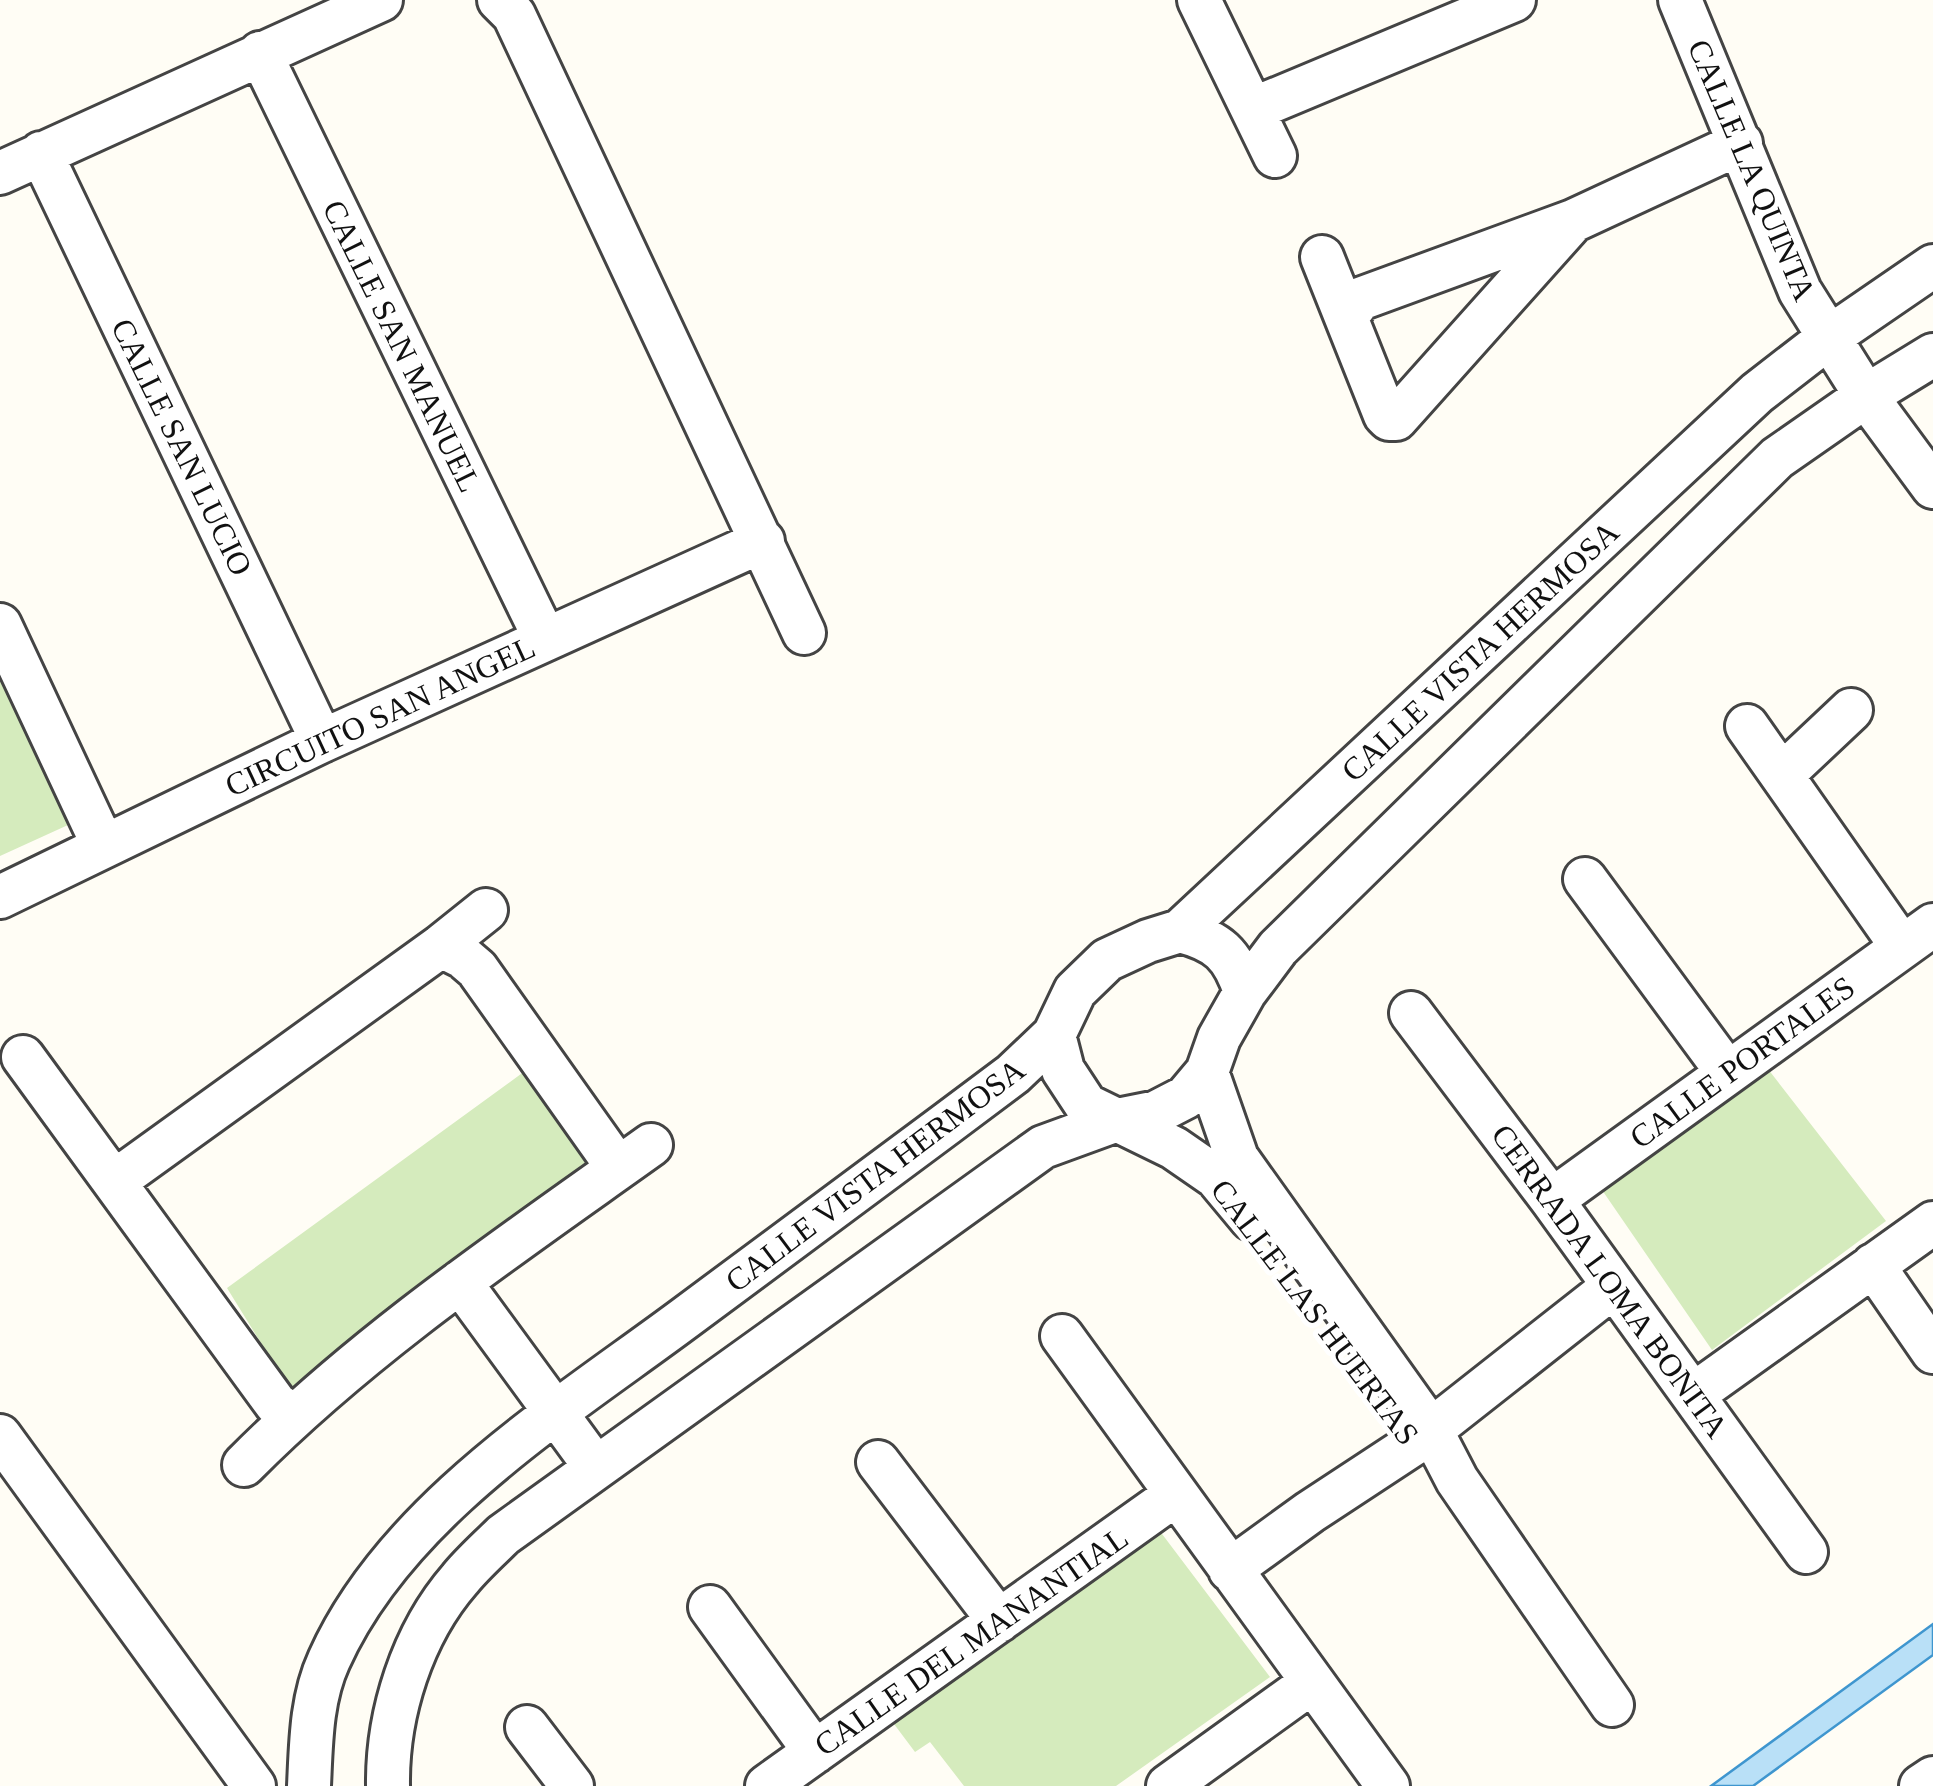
<svg xmlns="http://www.w3.org/2000/svg" width="1933" height="1786" font-family="Georgia,serif">
<rect width="100%" height="100%" fill="#fffdf5"/>
<!-- green -->
<path fill="#d5ebbd" d="M0,677L68,825L0,856Z
M1768,1069L1886,1221L1712,1350L1602,1190Z
M525,1071L602,1177L295,1398L227,1288Z
M1156,1526L1270,1677L1116,1786H964L930,1742L915,1752L888,1716Z"/>
<!-- water -->
<path fill="#b9e0f7" stroke="#3f96cf" stroke-width="2.5" d="M1933,1624V1655L1753,1786H1711Z"/>
<g fill="none" stroke-linecap="round" stroke-linejoin="round">
<!-- minor casing -->
<g stroke="#444" stroke-width="48">
<path id="minor" d="M499,0L514,15L804,633
M1199,0L1275,156
M1680,0L1800,291L1866,396L1933,487
M260,53L545,639
M1253,109L1514,0
M41,153L322,741
M0,173L381,0
M1322,257L1385,415L1389,419H1396L1573,221
M1348,315L1360,299L1573,221L1741,143
M0,625L103,845
M1747,726L1902,947
M1782,775L1851,710
M1585,879L1727,1072
M0,897L322,741L763,541
M1180,931C1218,941 1233,954 1245,992
M441,946L463,957L477,969L618,1168
M1411,1013L1552,1200L1806,1552
M1054,1035L1063,1070L1086,1105L1174,1148L1216,1177L1251,1219
M23,1057L276,1404L293,1416
M1207,1072L1237,1158L1431,1430L1457,1480L1612,1705
M115,1181L441,946L486,910
M1552,1200L1933,925
M1873,1265L1933,1352
M460,1282L596,1468
M1062,1336L1388,1786
M1694,1394L1933,1223
M0,1436L254,1786
M878,1462L999,1621
M244,1465C365,1343 511,1245 651,1145
M1230,1570L1310,1512L1412,1445L1614,1286
M710,1607L815,1752
M527,1727L572,1786
M309,1786C311,1744 311,1699 329,1660C395,1512 560,1411 685,1318C794,1237 904,1156 1013,1074L1054,1035L1075,991L1107,960L1148,941L1180,931L1757,393L1828,338L1933,266
M388,1786C387,1714 412,1634 460,1579C473,1563 489,1549 503,1535L1043,1147L1117,1120L1157,1112L1186,1097L1207,1072L1219,1038L1245,992L1278,948L1777,458L1866,396L1933,355
M767,1786L1175,1495
M1168,1786L1311,1683
M1921,1786L1933,1778"/>
</g>
<!-- minor -->
<use href="#minor" stroke="#fff" stroke-width="42"/>
</g>
<g text-anchor="middle" stroke-width="10" stroke-linejoin="round" paint-order="stroke">
<!-- street labels -->
<g font-size="32" fill="#111" stroke="#fff">
<text transform="translate(1752 170) rotate(67)" y="11">CALLE LA QUINTA</text>
<text transform="translate(402 346) rotate(64)" y="11">CALLE SAN MANUEL</text>
<text transform="translate(182 447) rotate(64)" y="11">CALLE SAN LUCIO</text>
<text transform="translate(1480 651) rotate(-43)" y="11">CALLE VISTA HERMOSA</text>
<text transform="translate(380 716) rotate(-25)" y="11">CIRCUITO SAN ANGEL</text>
<text transform="translate(1742 1062) rotate(-36)" y="11">CALLE PORTALES</text>
<text transform="translate(875 1175) rotate(-37)" y="11">CALLE VISTA HERMOSA</text>
<text transform="translate(1610 1281) rotate(54)" y="11">CERRADA LOMA BONITA</text>
<text transform="translate(1315 1312) rotate(53)" y="11">CALLE LAS HUERTAS</text>
<text transform="translate(971 1641) rotate(-35)" y="11">CALLE DEL MANANTIAL</text>
</g>
</g>
</svg>
